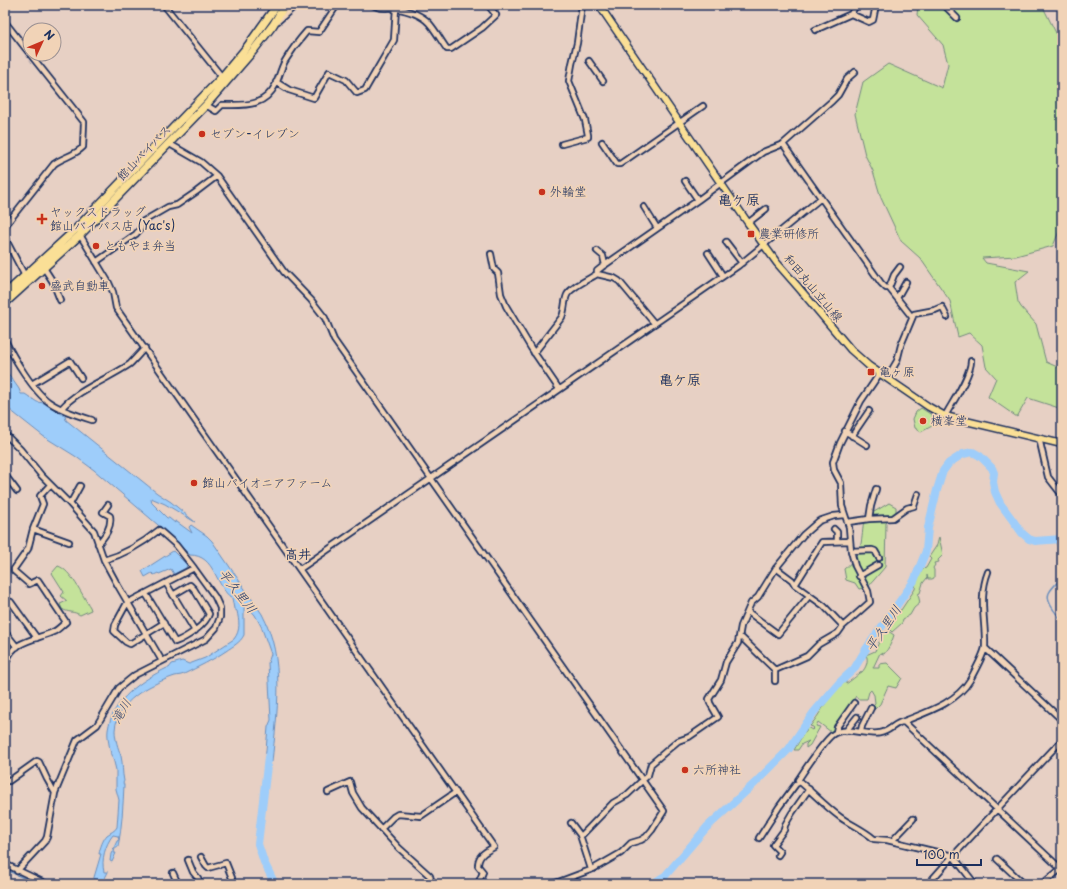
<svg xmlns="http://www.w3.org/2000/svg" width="1067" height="889" font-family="'Playpen Sans','Klee One',sans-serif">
<rect width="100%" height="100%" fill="#e7d0c4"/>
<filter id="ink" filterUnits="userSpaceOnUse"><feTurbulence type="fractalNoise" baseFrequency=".025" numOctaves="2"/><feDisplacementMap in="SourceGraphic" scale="8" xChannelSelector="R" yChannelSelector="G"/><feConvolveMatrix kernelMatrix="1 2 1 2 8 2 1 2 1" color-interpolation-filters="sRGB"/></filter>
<g filter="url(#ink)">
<!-- green -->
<path fill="#c4e29a" stroke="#70887c" d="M918,5H1042L1062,45V224L1053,246L1016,256L982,258L986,263L1029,271L1015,282L1018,302L1021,307L1036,324L1046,362L1062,369V409L1028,398L1017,417L988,397L996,378L986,367L982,345L969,333L958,337L950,301L920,258L901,241L881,198L873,171L865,155L855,114L863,82L888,64L942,88L948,64L943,45L917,15Z
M921,408L938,419L932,426L921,432L915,428L913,419L916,412Z
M889,503L896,507V515L886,523L885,567L868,587L859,589L855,583L846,580L844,569C864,553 861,541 864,518Z
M939,537L943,555L938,560L939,562L934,563L935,565L933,568L934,570V578L932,579H928L927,575V578L923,583L920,593L918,594L920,603L914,608L910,615L903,619L902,623L892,632L889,629L891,619H894V616L897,611L901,610L915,589L916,581L923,569L926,568L931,559L929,557L937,545Z
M58,566C71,570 82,595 90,607L91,610L80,615C74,611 68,613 62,609L60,604L67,601L61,596L64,592L52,573Z
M888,631L894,635C892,642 889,648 884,654L880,653L873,668H879V664L887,663L902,678L896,688L888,686L880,704L874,710L873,705L875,703L874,695L871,690L869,692L867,699H858L856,696L841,719L839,721L834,731L831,732L818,722L816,726L820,727L810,745L806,748V744L809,741L802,744L798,750H794L804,733L806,732L807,727L812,730L814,728L813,727L810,726L811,725C819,715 825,704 832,693C834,689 842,686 846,681V684C849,682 858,675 860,673L862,672C866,668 869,660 866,655L875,651L879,642L881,641L879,635Z"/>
<!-- water -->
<path fill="#9ecdfa" stroke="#6a8ebc" d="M5,369L19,389L21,394H25L37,402L44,403L65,416L66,420L157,493L171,502L195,522L165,504L151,498L152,503L167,518H169L175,523V521L177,522L192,533L189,527L191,525L207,536L212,541L262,614C286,659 277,713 272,762L267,766L265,762L268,727L271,720L268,663L271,654L261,626L255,615L246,605L244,608V635C240,643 233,646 226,651C213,660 198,667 184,674C180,676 176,675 172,677C149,685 117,701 115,730C115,739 118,748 121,756C123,764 122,773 124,781L123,783L124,785C123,806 122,827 118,847H115L114,853H116L112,862L110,861L111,854L117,841L119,840L118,836L113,835C105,845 101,860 104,872H108L102,884H92L101,854H99C100,848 103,839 107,835C111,832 115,831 117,827L119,800L116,789V770L113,758L111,755C110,748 107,738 108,730C112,700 142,680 167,668H169L172,664L182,661L189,664L205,658L234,639C241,630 239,621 237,611L234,609L232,598C215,587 216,555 190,555L172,537L94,470L75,456L43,436L5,406Z
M173,551L187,565L186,568L174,574L171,569L159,574L158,573L154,575L152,573L145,577L142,571Z"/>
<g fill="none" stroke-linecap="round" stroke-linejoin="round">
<!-- stream -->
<path stroke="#6a8ebc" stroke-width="1.5" d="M1055,540L1062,555
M1062,578C1058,582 1052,587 1049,593C1045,602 1057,614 1062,621
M5,869L36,884"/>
<!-- river -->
<path stroke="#9ecdfa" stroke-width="8" d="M268,757L258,844L264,862L275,884
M652,884L665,876L707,827L755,783L789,749L814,712L839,683L854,669L866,649L914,581L926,551L928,528L937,490L943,471L949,463L963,454L973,452L980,456L992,468L994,473L993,482L995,492L1000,503L1022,533L1029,539L1035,541L1062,539"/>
<!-- minor casing -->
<g stroke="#1b2f5e" stroke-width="8">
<path id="minor" d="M164,5L222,77
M373,5C380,10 386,7 394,8C406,10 421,14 429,23C436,31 441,41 447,49H451L482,28L496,15L488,5
M944,5L957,18
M1060,5L1062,7
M5,7L8,5
M851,14L856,5
M278,21L296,5
M5,22L30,54
M815,30L851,14L869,22L873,20L876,5
M589,61L603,81
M276,82L289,90L314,98L329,72L346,80L357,93L365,90L369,83L394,40L396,8
M206,105L216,111L222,105C244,105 264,108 276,84C279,77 281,68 285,61C291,51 299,40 307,31L319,32L337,5
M602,142L617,164H620L703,106
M168,143L201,162L217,176L284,272L311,300L325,318L334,340L664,811L652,830L646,837L641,840L631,843L621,853L593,869L553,884
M562,144L588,137V135L585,120L569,81L572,64L577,43L582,5
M783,144L881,283L886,288H889L912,317
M685,181L698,200
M644,207L657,228
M748,223L766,209
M5,226L54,164C63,157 74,156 83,147L84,122L30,54
M80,235L109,283L113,292L116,308L494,847C485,852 478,855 478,866L483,872L478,884
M5,238L25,276
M726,242L742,263
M597,251L603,256L605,265
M708,253L723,276
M491,254L494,269L498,273L501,294L506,306L531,348L559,389
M96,262L136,234L141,228L142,222L168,207L177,205L196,192L217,176
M44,268L53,282L60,300
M597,274L614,278L619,281L654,323
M889,288L894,275L900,267
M897,298L906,282
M5,340C13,357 34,392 49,402C60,410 79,416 92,420
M534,353L562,317C565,310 564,302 567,295C571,287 589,279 597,274V271L602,267L698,200L763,152L783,144L832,101L838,95L847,79L855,72
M887,378L897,361L901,345L914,314L935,310L942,307L947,317
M32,384L70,361L81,378
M62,408C77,390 110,378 130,364C135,359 140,353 145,348
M945,416C952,403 971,375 971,361
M845,431L867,445
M5,434L20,449L41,475L70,504L94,531L104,560L117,584L162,661
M852,436L869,411
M1039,438L1048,477L1062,495
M5,475L17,491
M70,504L80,486
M869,519L871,506L876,489
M848,522L869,519L893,518L907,508L914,506L918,494
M33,529L69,542
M834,529L837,532V541
M98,544C105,536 112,527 110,516L103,512L108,505
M851,551L872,550L875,551L879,558
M776,568L792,580L795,585L824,606L843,626
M300,569L738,266L821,198
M859,576L878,565
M166,583L195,631
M795,585L822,542L850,541
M146,594L175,642C186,638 206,625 209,614L194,589L190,585L173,595
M11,602L37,638
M748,612L778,634L809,596
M164,623L130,644L126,642L114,631L115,625L127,603L194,568
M5,632L17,647
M739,638H742L775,670
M985,648L1062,720
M5,662L7,661C11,641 38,639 53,632C58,630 62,625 66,622L38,580L29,584L14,571V569L28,549L33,529L43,504L40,496L50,485
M775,681V670L807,656L819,644L838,633L843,626L870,602L868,591L855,566L851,551L849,527L842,506L841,483L834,470L833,462L840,443L861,401L880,373
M904,722L1061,869
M846,731L857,717
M861,731L862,726L871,708
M836,732L837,727L854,703
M5,778L9,781L37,761L39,762L47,779L55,793
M328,792L350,782L353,793L362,808L399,848L430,876L432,884
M571,823L580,835L591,869
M381,829L393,817L398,814L421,816L456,792
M581,836L613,803L627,795L648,775L651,764L665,752L678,741L689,737L718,717L710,703L709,699L721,680L726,662L738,643L741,626L751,603L758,597L776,568L803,535L819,521L834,516L844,515
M759,838L779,807L796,784L800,782
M892,841L913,819
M778,855L780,852L773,845L784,830L785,825L792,813L809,789
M201,857L206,866L208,868L226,863L232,878L231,884
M997,859L1024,884
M188,860L193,872L198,878L201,884
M5,864L47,884
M17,871L45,841L47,837L55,793L77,740L97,725L119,688L135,675L206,639L216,628L220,617V608L215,597L194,568L176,545L159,530C142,544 126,554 104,560
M173,873L178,884
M928,884L953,856L1062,740
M975,884L953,856L887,840L874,839C864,830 851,825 840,817C825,806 812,792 798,780C804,771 827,736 835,733C849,726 866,736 880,733C888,732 892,726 899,723C901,722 905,721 907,720C930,711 957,702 970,680C974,672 984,655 985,647C986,622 978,597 988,572
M1042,884L1062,868"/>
</g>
<!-- major casing -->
<g stroke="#1b2f5e" stroke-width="9">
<path id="major" d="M599,5L748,223L777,263L798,287L851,350L869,366L929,407L945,416L1062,444"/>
</g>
<!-- highway casing -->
<g stroke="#1b2f5e" stroke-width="10">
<path id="highway" d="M5,294L75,230L222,77L247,47L277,5
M5,303L80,235L206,105L253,51L273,25L285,5"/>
</g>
<!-- minor -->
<use href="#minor" stroke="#f1d3b7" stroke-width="4.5"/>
<!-- major -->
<use href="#major" stroke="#fadf96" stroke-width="6"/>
<!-- highway -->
<use href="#highway" stroke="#fadf96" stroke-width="7"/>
</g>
</g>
<!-- markers -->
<g fill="#c8321e" stroke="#f1d3b7" stroke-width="1.5">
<circle cx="202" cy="134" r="4"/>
<circle cx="542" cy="192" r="4"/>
<path d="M40 213h4v4h4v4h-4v4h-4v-4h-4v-4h4z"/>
<rect x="747" y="230" width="8" height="8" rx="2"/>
<circle cx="96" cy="246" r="4"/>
<circle cx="42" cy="286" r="4"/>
<rect x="867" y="368" width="8" height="8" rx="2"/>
<circle cx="923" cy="421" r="4"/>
<circle cx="194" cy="483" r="4"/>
<circle cx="685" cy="770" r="4"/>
</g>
<g text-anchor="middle" stroke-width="3.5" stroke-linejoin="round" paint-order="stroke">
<!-- poi labels -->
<g font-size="12" fill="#1b2f5e" stroke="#f1d3b7" text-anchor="start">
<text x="210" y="138">セブン-イレブン</text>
<text x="550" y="196">外輪堂</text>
<text x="50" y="216">ヤックスドラッグ<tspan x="50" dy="14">館山バイパス店 (Yac's)</tspan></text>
<text x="759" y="238">農業研修所</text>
<text x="104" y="250">ともやま弁当</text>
<text x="50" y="290">盛武自動車</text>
<text x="879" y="376">亀ヶ原</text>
<text x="931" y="425">横峯堂</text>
<text x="202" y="487">館山パイオニアファーム</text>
<text x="693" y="774">六所神社</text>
</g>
<!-- street labels -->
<g font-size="12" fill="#1b2f5e" stroke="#f1d3b7">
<text transform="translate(144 153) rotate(-46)" y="4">館山バイパス</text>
<text transform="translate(813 288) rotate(50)" y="4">和田丸山立山線</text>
</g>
<!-- neighbourhood labels -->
<g font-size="13" font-weight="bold" fill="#1b2f5e" stroke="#f1d3b7">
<text x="298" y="559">高井</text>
</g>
<!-- water labels -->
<g font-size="13" font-style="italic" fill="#283f6e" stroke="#f1d3b7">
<text transform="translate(238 591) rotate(52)" y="5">平久里川</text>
<text transform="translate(883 628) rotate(-56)" y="5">平久里川</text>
<text transform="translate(121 711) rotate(-59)" y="5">滝川</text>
</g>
<!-- quarter labels -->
<g font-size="14" font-weight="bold" fill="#1b2f5e" stroke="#f1d3b7">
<text x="739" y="205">亀ケ原</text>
<text x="680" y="385">亀ケ原</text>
</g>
</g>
<!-- margin -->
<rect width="1067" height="889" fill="none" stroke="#f1d3b7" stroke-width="20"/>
<rect x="10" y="10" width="1047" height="869" fill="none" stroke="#1b2f5e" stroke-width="1.5" filter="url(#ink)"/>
<!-- north arrow -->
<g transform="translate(42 42) rotate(46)"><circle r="19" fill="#f1d3b7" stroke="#9b9193"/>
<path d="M0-3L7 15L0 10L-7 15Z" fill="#c8321e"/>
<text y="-6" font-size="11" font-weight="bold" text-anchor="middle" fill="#1b2f5e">N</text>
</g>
<!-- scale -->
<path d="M917 859v6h64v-6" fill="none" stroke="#1b2f5e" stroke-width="2"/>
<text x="923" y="859" font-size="12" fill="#1b2f5e" stroke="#f1d3b7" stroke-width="3" paint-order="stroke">100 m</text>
</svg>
